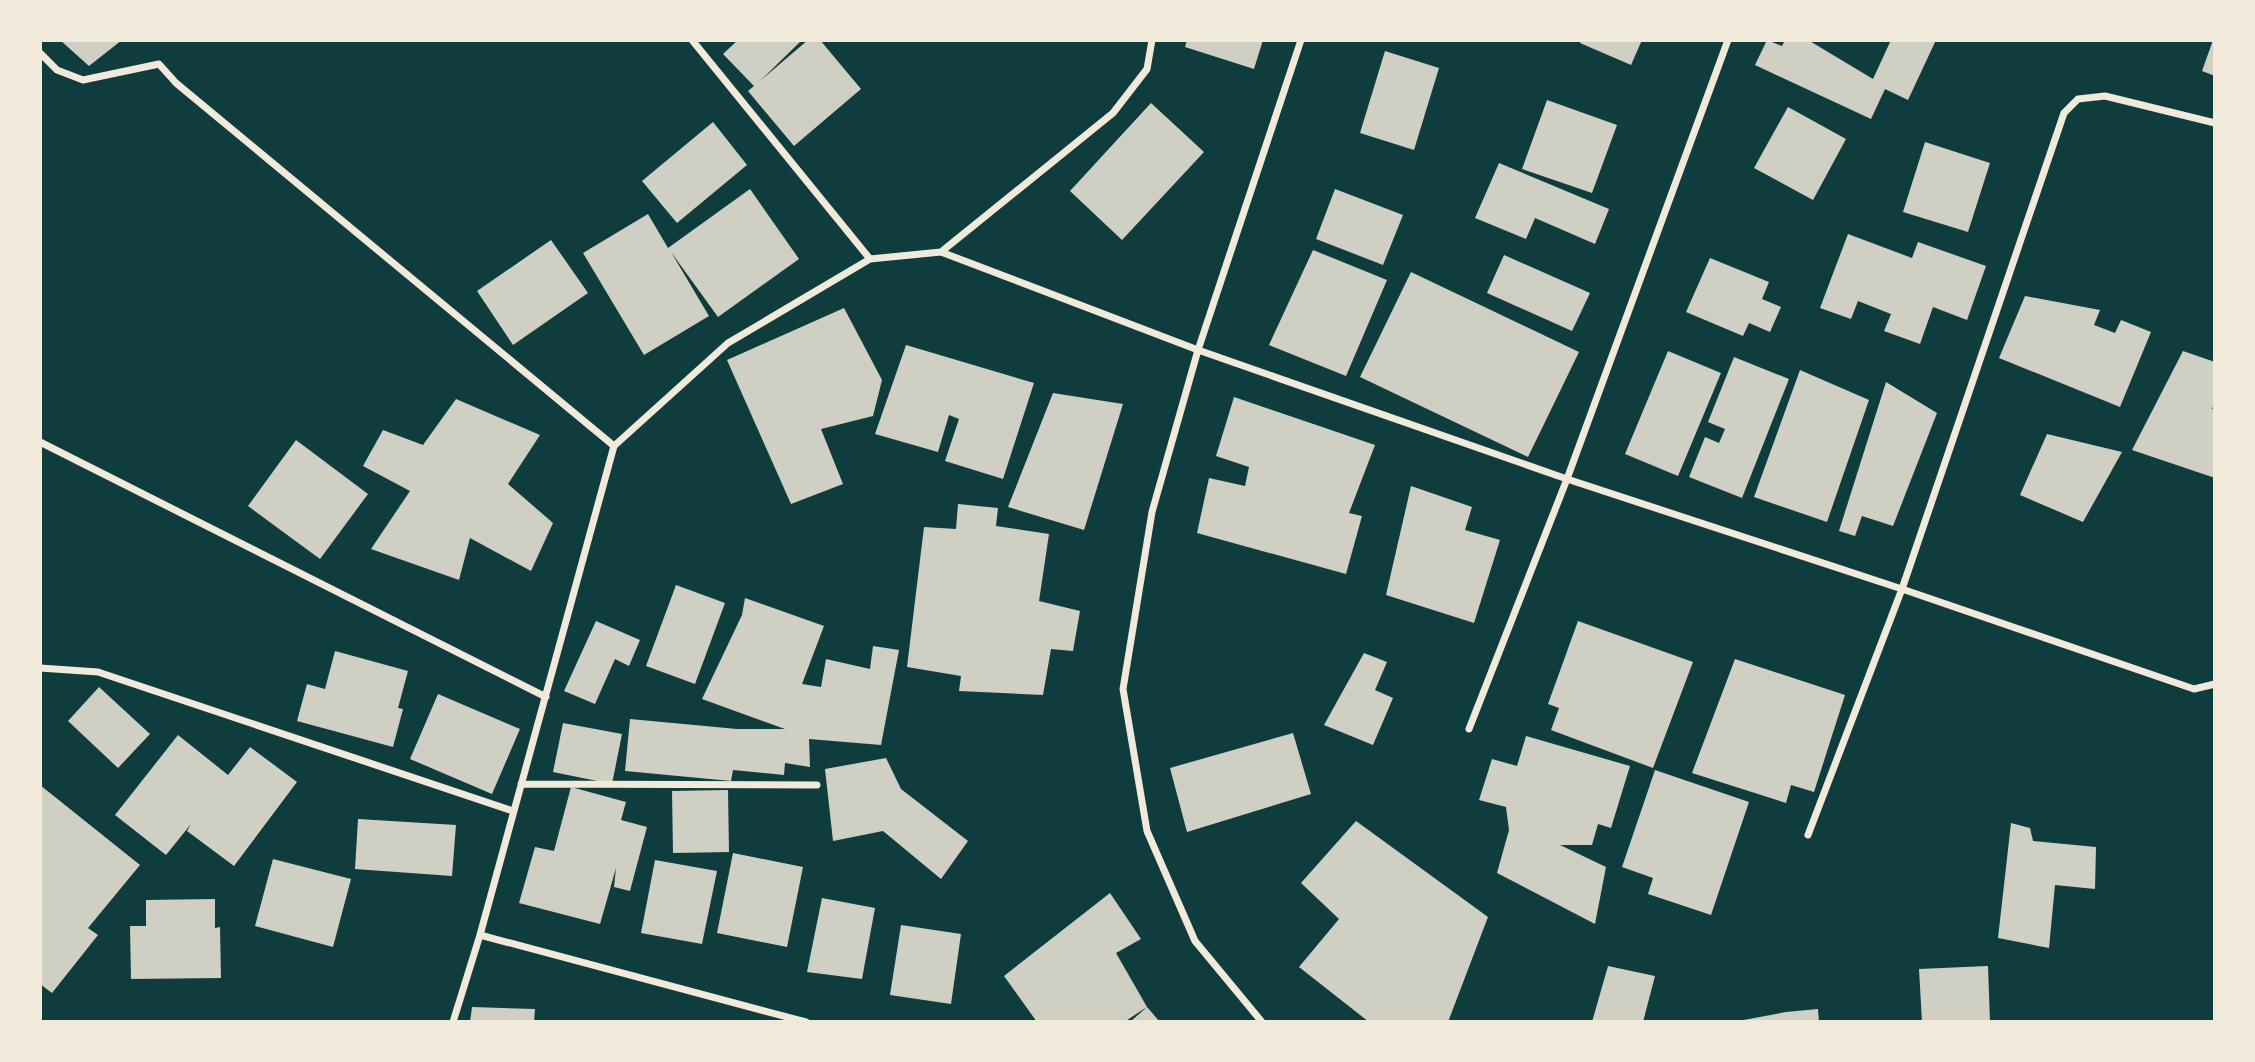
<svg xmlns="http://www.w3.org/2000/svg" width="2255" height="1062" font-family="'Exo 2',sans-serif">
<rect width="100%" height="100%" fill="#0f3d3e"/>
<!-- building -->
<path fill="#cfcfc3" d="M60,40H122L89,66Z
M738,40H802L761,80L808,40H820L861,89L794,146L748,91L754,86L723,54Z
M1187,40H1263L1254,69L1185,47Z
M1581,40H1642L1631,65L1580,43Z
M1767,40L1782,46L1785,40H1808L1873,79L1891,40H1936L1908,100L1885,89L1871,119L1755,65Z
M2213,40H2215V76L2202,71Z
M1385,51L1439,68L1414,150L1360,133Z
M1547,100L1617,125L1592,193L1522,169Z
M1151,103L1204,152L1122,240L1070,191Z
M1788,107L1846,139L1813,200L1754,168Z
M713,122L747,165L677,223L642,181Z
M1925,142L1990,163L1968,232L1903,212Z
M1499,163L1609,209L1595,244L1535,218L1526,239L1475,218Z
M750,189L799,259L718,317L671,252L709,316L644,355L583,253L648,214L668,248Z
M1335,189L1403,215L1383,265L1316,239Z
M1848,234L1912,258L1918,242L1986,266L1967,320L1933,307L1920,344L1884,331L1891,314L1858,301L1851,319L1820,308Z
M551,240L588,293L513,345L477,291Z
M1313,250L1387,280L1346,376L1269,345Z
M1504,255L1590,293L1572,331L1487,293Z
M1710,258L1769,282L1762,299L1781,307L1770,332L1749,323L1743,336L1686,312Z
M1411,272L1579,352L1528,457L1360,377Z
M2025,296L2100,310L2094,325L2115,333L2121,320L2151,332L2120,407L1999,358Z
M844,308L882,380L873,416L821,429L843,484L791,504L727,360Z
M906,345L1034,383L1003,479L945,461L959,419L949,415L938,452L875,434Z
M1668,351L1721,373L1678,476L1625,454Z
M2183,351L2215,362V402L2212,409H2215V478L2132,450Z
M1734,357L1789,379L1742,498L1689,477L1705,437L1719,443L1725,429L1708,422Z
M1800,370L1869,400L1827,522L1754,497Z
M1886,382L1937,413L1893,526L1862,516L1855,536L1839,531Z
M1053,393L1123,404L1084,530L1008,507Z
M1234,397L1375,445L1349,513L1362,516L1346,574L1197,533L1209,478L1245,486L1249,467L1216,456Z
M456,399L540,435L508,484L553,523L531,571L470,538L459,580L371,549L410,491L363,466L383,430L423,445Z
M2047,434L2122,452L2083,522L2020,495Z
M296,440L368,494L320,559L248,506Z
M1411,486L1472,507L1465,530L1500,540L1474,623L1386,595Z
M958,504L998,508L996,526L1049,534L1039,601L1080,611L1073,651L1051,649L1043,695L959,691L961,676L907,667L924,527L956,529Z
M676,585L725,603L695,684L646,666Z
M745,598L824,626L802,684L821,687L826,659L870,669L873,646L899,650L881,745L809,739L810,767L785,763L784,775L733,770L731,781L625,771L630,719L737,729H785L702,699L742,615Z
M596,621L640,640L629,666L615,659L595,704L564,691Z
M1578,621L1693,662L1653,768L1551,730L1559,708L1548,704Z
M335,651L408,671L398,708L403,709L393,747L297,721L307,684L325,689Z
M1364,653L1387,662L1375,690L1393,698L1373,745L1324,725Z
M1735,659L1845,695L1814,792L1791,785L1786,803L1692,773Z
M99,687L150,734L118,768L68,721Z
M438,694L520,729L492,794L410,759Z
M563,723L622,734L612,784L553,772Z
M1293,733L1311,794L1187,832L1170,768Z
M178,735L228,775L250,747L297,782L234,866L187,831L191,824L166,855L115,815Z
M1526,736L1630,766L1611,828L1598,824L1592,845H1560L1606,867L1595,924L1497,873L1509,830L1506,807L1479,800L1492,759L1517,766Z
M886,758L901,789L968,841L941,879L883,831L833,841L825,769Z
M1655,770L1749,802L1711,915L1648,894L1653,878L1622,867Z
M40,785L140,865L88,928L98,935L52,993L40,984Z
M571,787L626,802L621,820L647,827L630,891L614,887L616,868L600,924L519,903L535,847L554,851Z
M728,790L729,852L673,853L672,791Z
M358,819L456,825L452,876L355,869Z
M1356,821L1488,917L1448,1022H1369L1299,967L1339,919L1301,883Z
M2011,823L2030,828L2033,841L2096,847L2095,889L2055,885L2049,948L1998,938Z
M733,853L803,867L787,947L717,933Z
M273,859L351,879L333,947L255,926Z
M655,860L717,871L702,944L641,933Z
M1110,893L1141,939L1116,953L1147,1007L1124,1022H1037L1004,976Z
M822,898L875,908L862,979L807,972Z
M215,899V928L220,927L221,978L131,979L130,926H146V900Z
M901,925L961,934L951,1004L890,995Z
M1608,966L1655,976L1643,1022H1592Z
M1988,966L1990,1022H1922L1919,969Z
M472,1007L535,1009L534,1022H470Z
M1147,1007L1160,1022H1130Z
M1818,1009L1819,1022H1733L1786,1012Z"/>
<g fill="none" stroke-linecap="round" stroke-linejoin="round">
<!-- minor -->
<path stroke="#f1e9da" stroke-width="7" d="M692,40L870,259
M40,53L57,70L83,80L159,64L176,83L614,446
M941,252L1113,113L1147,69L1152,40
M40,442L546,697
M40,668L98,672L513,811
M1469,729L1567,479L1728,40
M521,784L817,785
M1808,835L1902,589L2064,113L2078,99L2105,96L2215,123
M480,935L806,1022
M453,1022L480,935L614,446L728,343L870,259L941,252L1198,350L1567,479L1902,589L2194,689L2215,684
M1262,1022L1195,941L1147,831L1123,689L1152,512L1198,350L1301,40"/>
</g>
<!-- border -->
<rect width="2255" height="1062" fill="none" stroke="#f1e9da" stroke-width="84"/>
</svg>
